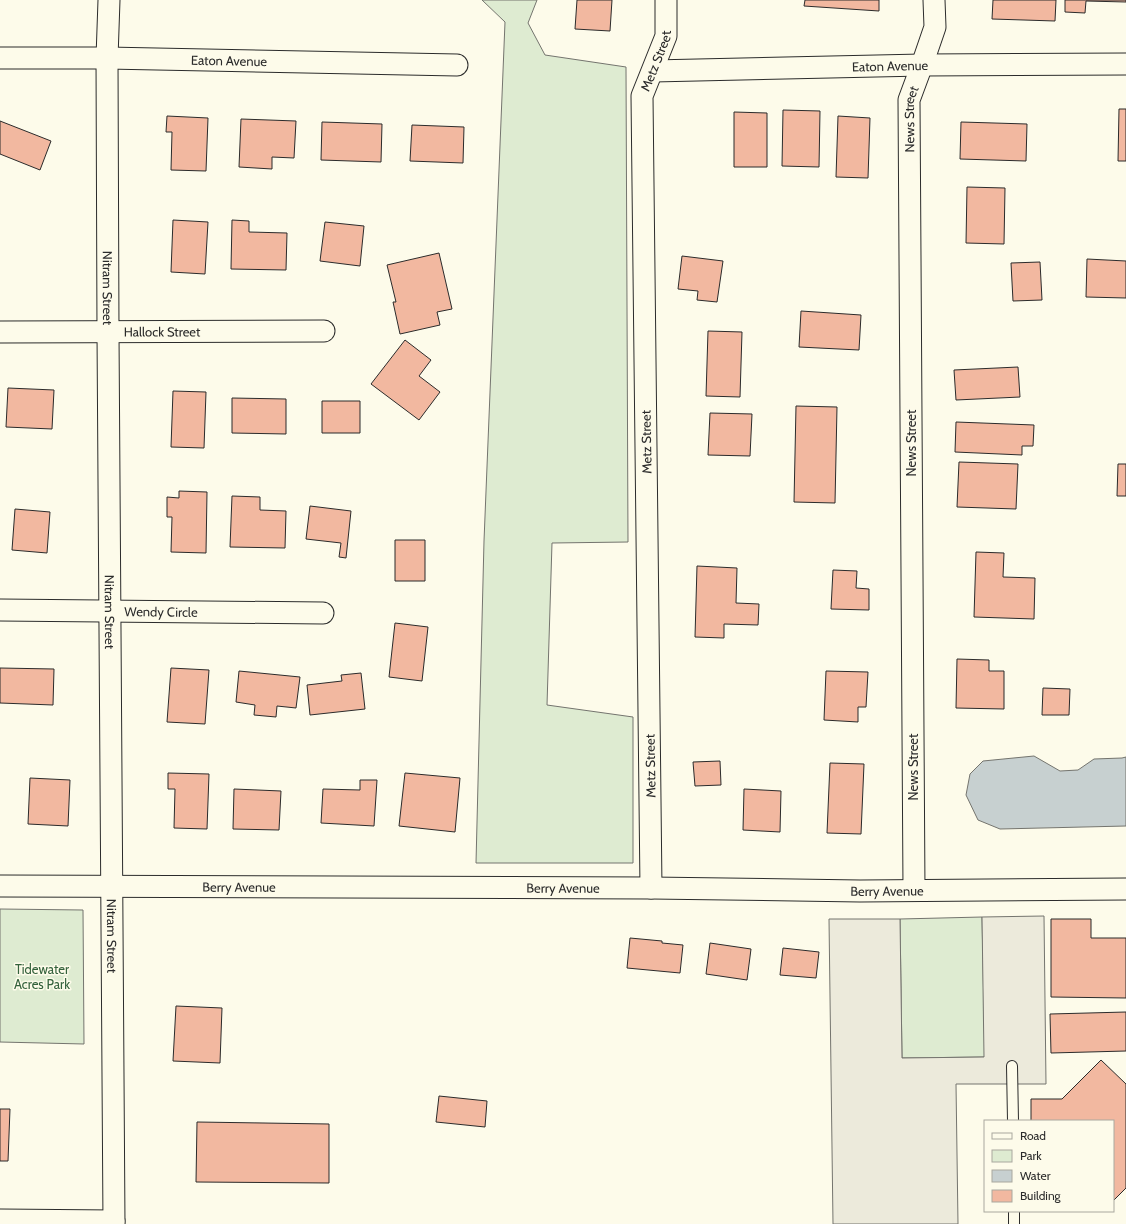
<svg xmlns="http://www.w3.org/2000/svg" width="1126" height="1224" font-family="Cabin,sans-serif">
<rect width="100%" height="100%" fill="#fdfbea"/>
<!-- green -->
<path fill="#deebd1" stroke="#74746e" d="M482,0H537L528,23L545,55L626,67L628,542L552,543L547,705L633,717V863H476L484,541L505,22Z
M0,909L83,910L84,1044L0,1042Z
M982,917L985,1057L902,1058L900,919Z"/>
<!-- parking -->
<path fill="#eceadb" stroke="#74746e" d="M1044,916L1046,1084H956L958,1224H833L829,919H900L902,1058L984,1057L982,917Z"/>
<!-- water -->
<path fill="#c7d0d0" stroke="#74746e" d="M1034,756L1060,771L1078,770L1094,759L1122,758L1126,757V826L1000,829L978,820L966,795L970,774L983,761Z"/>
<!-- building -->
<path fill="#f2b8a0" stroke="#2b2b2b" d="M577,0H612L610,31L575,29Z
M805,0H879V11L804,6Z
M993,0H1056L1055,21L992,19Z
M1065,0H1126V2L1086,1L1085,13L1065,12Z
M1119,109H1126V161H1118Z
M783,110L820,111L819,167L782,166Z
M734,112L767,113V167H734Z
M167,116L208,118L206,171L171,170L172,132H166Z
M838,116L870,118L868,178L836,177Z
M241,119L296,121L294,158L272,157V169L239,167Z
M0,121L51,141L40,170L0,154Z
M322,122L382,124L381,162L321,160Z
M961,122L1027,124L1026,161L960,159Z
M412,125L464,127L463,163L410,161Z
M967,187L1005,188L1004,244L966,243Z
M173,220L208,222L205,274L171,272Z
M232,220L249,221V232L287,233L286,270L231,269Z
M325,222L364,226L360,266L320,261Z
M439,253L452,309L437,312L440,325L400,334L393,302H396L387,265Z
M682,256L723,261L717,302L697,300L698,291L678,289Z
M1087,259L1126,261V298L1086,297Z
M1040,262L1042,300L1013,301L1011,263Z
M801,311L861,315L859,350L799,347Z
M708,331L742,332L740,397L706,396Z
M405,340L431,360L419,376L440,392L419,420L371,384Z
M1018,367L1020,397L956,400L954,370Z
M8,388L54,390L52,429L6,427Z
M173,391L206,392L204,448L171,447Z
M232,398L286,399V434L232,433Z
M322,401H360V433H322Z
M796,406L837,407L835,503L794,502Z
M710,413L752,414L750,456L708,455Z
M956,422L1034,425L1033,446H1022V455L955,452Z
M959,462L1018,464L1016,509L957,507Z
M1118,464H1126V496H1117Z
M179,491L207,492L206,553L171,552L172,517H167V497L179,498Z
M232,496L260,497V510L286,511L285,548L230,547Z
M310,506L351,511L346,558L339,557L341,543L306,539Z
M15,509L50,512L47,553L12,550Z
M395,540H425V581H395Z
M976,552L1004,553L1003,577L1035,578L1034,619L974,617Z
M697,566L737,568L736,603L759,604L758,625L724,624V638L695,637Z
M833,570L857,571L856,588L869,589V610L831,609Z
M395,623L428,627L422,681L389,677Z
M957,659L989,660V671H1004V709L956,708Z
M0,668L54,669L53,705L0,703Z
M171,668L209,670L205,724L167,722Z
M239,671L300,677L296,708L277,706L276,717L254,715L255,705L236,702Z
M826,671L868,672L866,707H858V722L824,720Z
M361,673L365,709L310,715L307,685L342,681L341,675Z
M1043,688L1070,689L1069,715H1042Z
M720,761L721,785L695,786L693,762Z
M830,763L864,764L861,834L827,833Z
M168,773L209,774L207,829L174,828L175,789H168Z
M405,773L460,778L455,832L399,826Z
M30,778L70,780L68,826L28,824Z
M360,780H377L374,826L321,823L323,789L360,790Z
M234,789L281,791L279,830L233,829Z
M744,789L781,791L780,832L743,830Z
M1051,919H1091V938H1126V998L1051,997Z
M630,938L662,941V943L683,945L680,973L627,968Z
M710,943L751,949L747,980L706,974Z
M783,948L819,952L816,978L780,975Z
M176,1006L222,1008L220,1063L173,1061Z
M1126,1012V1051L1051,1053L1050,1014Z
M1101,1060L1126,1084V1188L1113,1201V1121H1031V1099H1062Z
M439,1096L487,1101L485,1127L436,1122Z
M0,1109H10L8,1161H0Z
M197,1122L329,1124V1183L196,1182Z"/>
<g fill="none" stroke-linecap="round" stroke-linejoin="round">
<!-- lane casing -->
<g stroke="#2b2b2b" stroke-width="12">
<path id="lane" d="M1012,1066L1013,1121
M1014,1211V1224"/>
</g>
<!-- street casing -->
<g stroke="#2b2b2b" stroke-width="23">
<g id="street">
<path id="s1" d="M109,0L107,58L108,333L114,1224"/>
<path id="s2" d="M0,58H107L457,65"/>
<path id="s3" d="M653,71L922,65L1126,64"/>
<path id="s4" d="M0,332L324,331"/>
<path id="s5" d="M0,610L323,613"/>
<path id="s6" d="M0,886L651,888L860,891L1126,889"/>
<path id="s7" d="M651,888L642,96L666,36V0"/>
<path id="s8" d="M914,890L909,100L922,65L935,27L934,0"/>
<path d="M0,1220L114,1221"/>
</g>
</g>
<!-- lane -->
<use href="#lane" stroke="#fdfbea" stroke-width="10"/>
<!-- street -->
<use href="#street" stroke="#fdfbea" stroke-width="21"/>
</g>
<g text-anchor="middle" stroke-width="3" stroke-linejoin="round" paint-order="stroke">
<!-- street labels -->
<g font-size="13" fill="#2b2b2b" stroke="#fdfbea">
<text dy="5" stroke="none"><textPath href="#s2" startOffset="229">Eaton Avenue</textPath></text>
<text dy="5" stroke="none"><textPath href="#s7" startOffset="830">Metz Street</textPath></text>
<text dy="5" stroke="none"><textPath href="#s3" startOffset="237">Eaton Avenue</textPath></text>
<text dy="5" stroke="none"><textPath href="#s8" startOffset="771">News Street</textPath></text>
<text dy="5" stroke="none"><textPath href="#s1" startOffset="288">Nitram Street</textPath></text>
<text dy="5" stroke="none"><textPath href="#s4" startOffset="162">Hallock Street</textPath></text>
<text transform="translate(646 442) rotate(-91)" y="5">Metz Street</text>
<text transform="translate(911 443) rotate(-90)" y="5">News Street</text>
<text dy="5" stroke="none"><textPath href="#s5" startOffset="161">Wendy Circle</textPath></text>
<text dy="5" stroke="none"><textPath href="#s1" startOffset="612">Nitram Street</textPath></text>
<text transform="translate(650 766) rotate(-91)" y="5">Metz Street</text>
<text transform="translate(913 767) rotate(-90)" y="5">News Street</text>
<text dy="5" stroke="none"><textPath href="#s6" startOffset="239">Berry Avenue</textPath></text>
<text dy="5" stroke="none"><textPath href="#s6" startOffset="563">Berry Avenue</textPath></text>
<text dy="5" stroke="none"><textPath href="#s6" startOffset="887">Berry Avenue</textPath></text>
<text dy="5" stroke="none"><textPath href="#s1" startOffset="936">Nitram Street</textPath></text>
</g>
<!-- park labels -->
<g font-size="13" fill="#34623c" stroke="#fdfbea">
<text x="42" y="974">Tidewater<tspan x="42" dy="15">Acres Park</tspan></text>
</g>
</g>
<!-- legend -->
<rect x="984" y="1120" width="130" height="92" fill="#fdfbea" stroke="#a9a89e"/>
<rect x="992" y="1133" width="20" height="6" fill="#fdfbea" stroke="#a9a89e"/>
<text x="1020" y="1140" font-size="12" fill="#2b2b2b">Road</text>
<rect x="992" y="1150" width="20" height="12" fill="#deebd1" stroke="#a9a89e"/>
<text x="1020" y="1160" font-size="12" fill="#2b2b2b">Park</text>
<rect x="992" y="1170" width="20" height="12" fill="#c7d0d0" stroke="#a9a89e"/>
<text x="1020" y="1180" font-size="12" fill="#2b2b2b">Water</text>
<rect x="992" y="1190" width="20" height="12" fill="#f2b8a0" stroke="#a9a89e"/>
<text x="1020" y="1200" font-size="12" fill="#2b2b2b">Building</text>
</svg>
